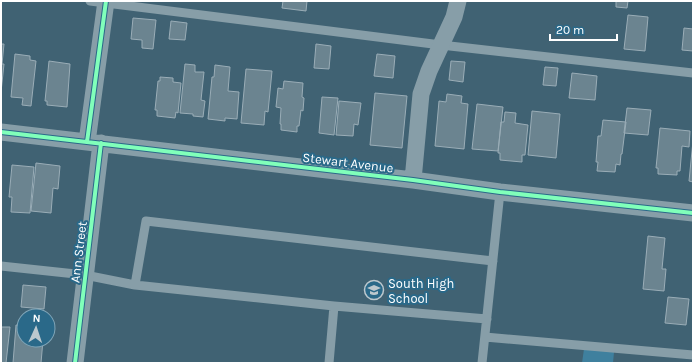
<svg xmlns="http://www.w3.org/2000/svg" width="694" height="364" font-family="Karla,sans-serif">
<rect width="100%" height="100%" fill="#406273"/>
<!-- green -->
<path fill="#3f809e" d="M584,349L614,352L613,363H582Z"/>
<!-- building -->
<path fill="#6b8490" stroke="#9aadb7" d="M283,1H307L306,11L282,8Z
M616,1H628L627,8L616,7Z
M628,15L648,17L645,51L624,49Z
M133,18L156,20L153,49L142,48V40L131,39Z
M171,21L187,23L185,40L169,39Z
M684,28L693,29V51L682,50Z
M1,44H4L2,64H4L1,92Z
M316,44L331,46L329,69L314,68Z
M15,54L30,56V60L36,61L31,106L22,105L23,98L11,97Z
M377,54L395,56L393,78L374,76Z
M49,61L70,64L67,107L47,105V101H45Z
M451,61L465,62L463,82L449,80Z
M185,64L195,65V72H204L201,100L205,101L203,117L193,116V114L180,113Z
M215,65L230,67L228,91L239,92L237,119L225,118V121L208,119L212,77H214Z
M545,67L558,68L556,86L543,85Z
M246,69L272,71L268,112L265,111L264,125L241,123Z
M572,73L597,76L595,100L569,98Z
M160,77L173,78V82L181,83L178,113L176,112L175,118L157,116V110H155L158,81H160Z
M284,81L303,83L302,97L304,98L303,111L301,110L299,126H297V132L281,130V124H280L281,108L276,107L278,88L283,89Z
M375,93L407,96L402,148L370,145Z
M447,94L462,96L461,103L468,104L464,149L435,146L439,101L446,102Z
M322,97L338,98L334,135L319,133Z
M339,101L361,103L358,125L354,124L353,136L336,135Z
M477,104L503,107L498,151L472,149Z
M627,108L651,110L648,135L624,133Z
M532,111L560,114L556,158L528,155Z
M505,112L516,113L515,123L528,125L525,155H522V162L500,160V153H498L501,122H504Z
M603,120L626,122L622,154H621L620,165L616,164L615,172L597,171L598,162H596L598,136H601Z
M660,128L690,131L689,147L682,146L680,171H677V175L658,174V168H656Z
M693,141V182L689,181Z
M36,163L60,166L58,189L53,188L51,213L31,211Z
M12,165L34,167L30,213L11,212L12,197H9Z
M648,236L665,238L662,269H666L664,291L643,289Z
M23,285L46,287L44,309L21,307Z
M668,297L689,299L686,325L665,323Z
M16,325L24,326V340H43L41,363H13Z
M1,327H10L6,363H1Z"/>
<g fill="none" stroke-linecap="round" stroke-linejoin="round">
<!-- service -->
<path stroke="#879ea8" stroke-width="9" d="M90,1L441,45L693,73
M1,266L85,275L135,285L334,306L487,319
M135,285L146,221L493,261
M485,337L693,355
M329,363L334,306
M482,363L500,192"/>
<!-- minor -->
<path stroke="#879ea8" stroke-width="17" d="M1,132L413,180L500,192L693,213
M87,142L106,1
M413,180L421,94L429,71L454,17L458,1
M75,363L101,143"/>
<!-- cycleway casing -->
<g stroke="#2a6989" stroke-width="6">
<path id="cycleway" d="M1,132L413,180L500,192L693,213
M87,142L106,1
M75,363L101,143"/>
</g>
<!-- cycleway -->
<use href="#cycleway" stroke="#80ffba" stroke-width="4"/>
</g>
<!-- icons -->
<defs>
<g id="school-ring" transform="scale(1)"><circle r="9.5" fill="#2a6989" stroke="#bcc8ce" stroke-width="1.5"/><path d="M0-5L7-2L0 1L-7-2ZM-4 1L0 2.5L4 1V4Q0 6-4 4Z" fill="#bcc8ce"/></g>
</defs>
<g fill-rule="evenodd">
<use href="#school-ring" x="374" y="290"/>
</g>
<g text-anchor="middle" stroke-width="4" stroke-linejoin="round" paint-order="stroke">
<!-- street labels -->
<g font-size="13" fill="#fff" stroke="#2a6989">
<text transform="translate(348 162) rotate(7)" y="5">Stewart Avenue</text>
<text transform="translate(78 252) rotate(-83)" y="5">Ann Street</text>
</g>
<!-- poi labels -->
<g font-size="13" fill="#fff" stroke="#2a6989" text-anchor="start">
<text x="388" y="288">South High<tspan x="388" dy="15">School</tspan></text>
</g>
</g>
<!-- border -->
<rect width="694" height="364" fill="none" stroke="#ffffff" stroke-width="4"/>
<!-- north arrow -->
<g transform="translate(36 328) rotate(3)"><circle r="19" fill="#2a6989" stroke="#7fa5b8"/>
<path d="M0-3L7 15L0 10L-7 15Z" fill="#bcc8ce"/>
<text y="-6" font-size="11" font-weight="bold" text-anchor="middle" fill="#ffffff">N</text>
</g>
<!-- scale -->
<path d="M550 34v6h67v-6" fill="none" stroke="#ffffff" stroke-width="2"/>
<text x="556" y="34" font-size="12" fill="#ffffff" stroke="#2a6989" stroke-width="3" paint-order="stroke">20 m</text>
</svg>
